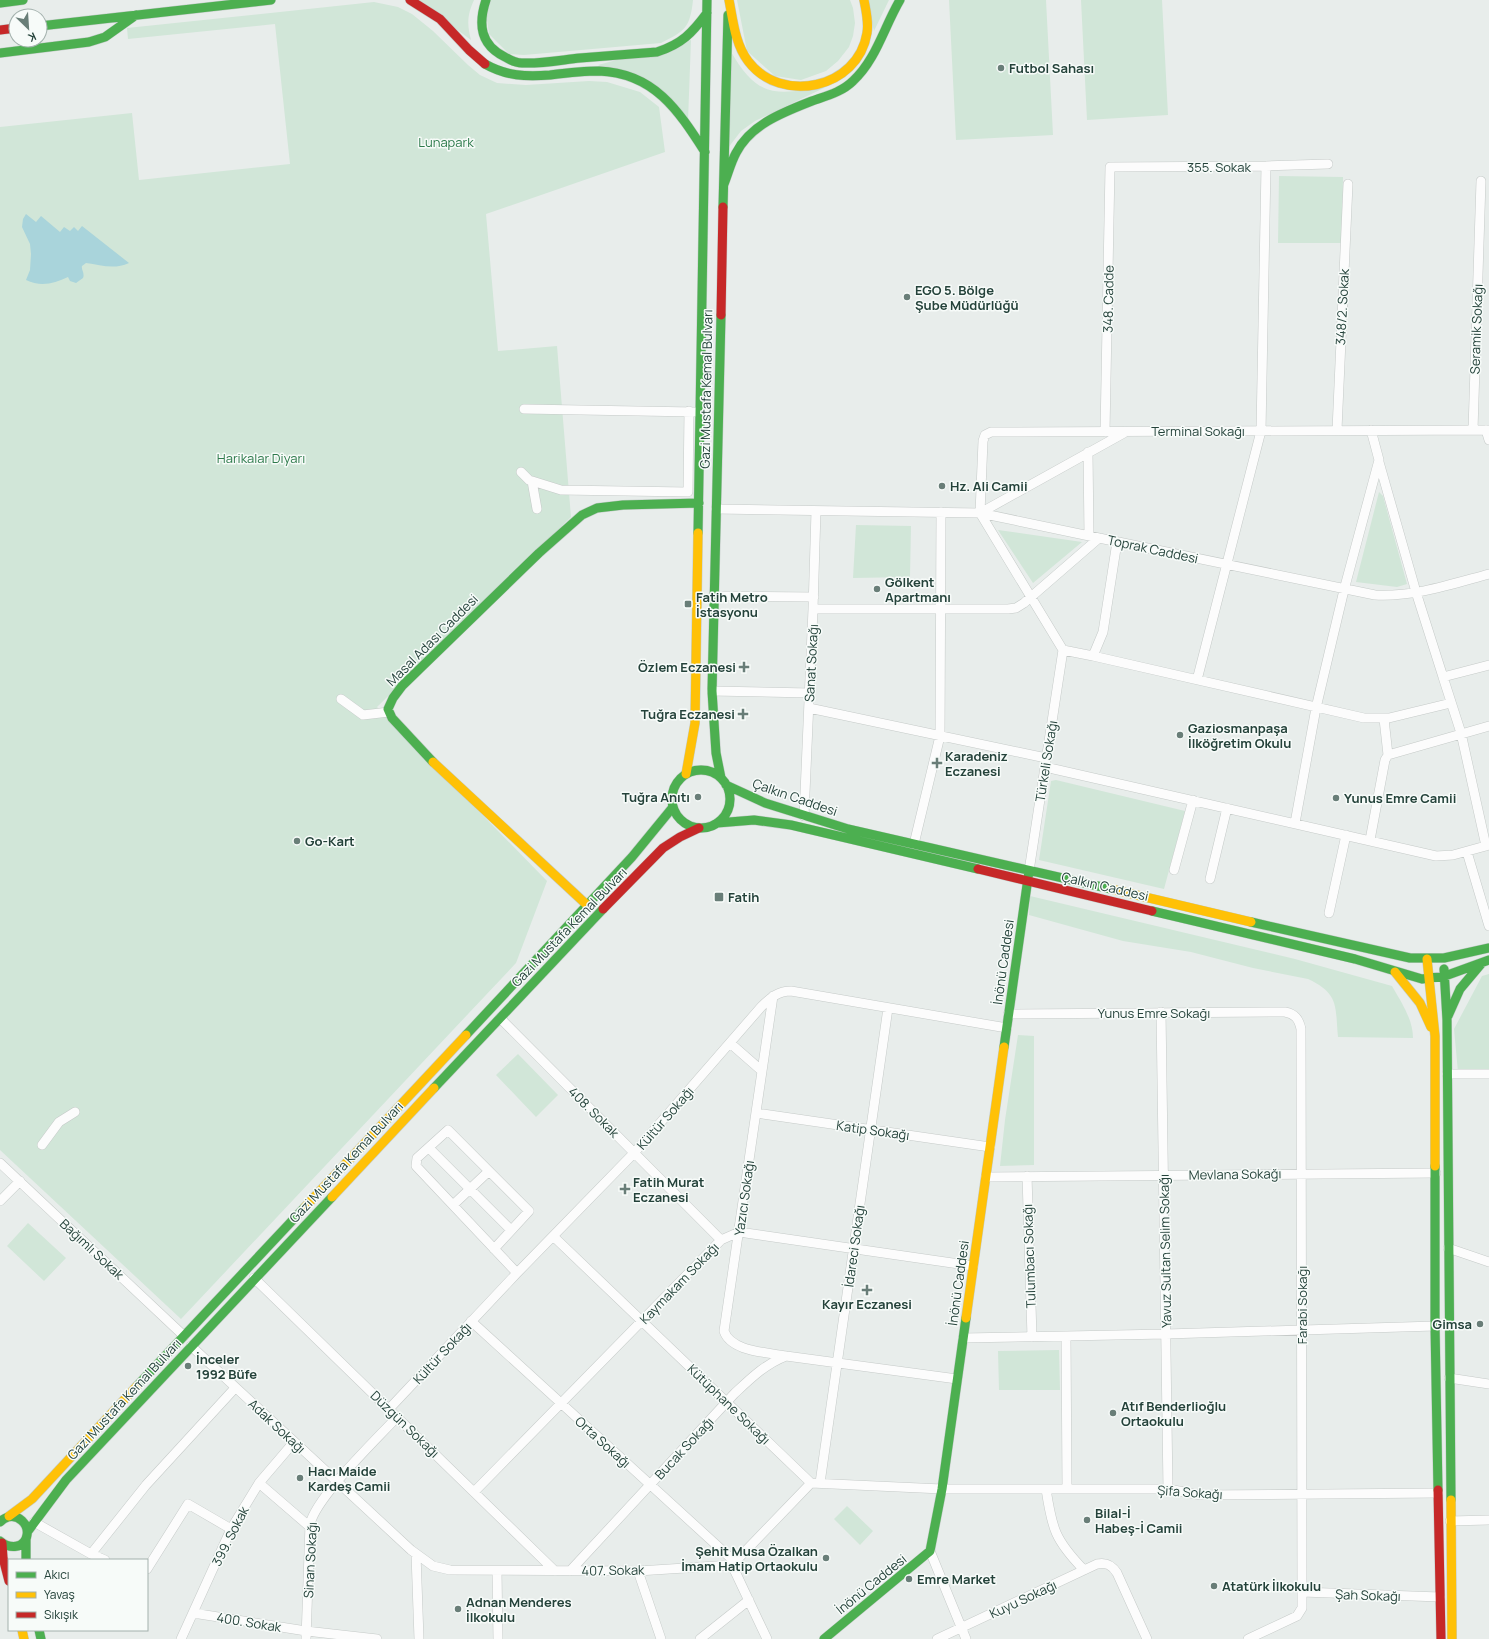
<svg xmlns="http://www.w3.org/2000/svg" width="1489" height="1639" font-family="Manrope,sans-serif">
<rect width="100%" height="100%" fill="#e8edeb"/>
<!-- green -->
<path fill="#d1e6d8" d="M417,0H474C467,15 467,25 471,40Z
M491,0H693C690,28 685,31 661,43L524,55L509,54L489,34L486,13Z
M737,0H850L853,8L855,23L853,36L849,47L838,61L826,71L801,80L775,76L747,51Z
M866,0H889L874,31Z
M949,0H1046L1053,135L956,140Z
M1081,0H1162L1168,115L1087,120Z
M374,2L398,7L412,14L433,31L468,65L480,75L497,83L526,85L589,81L607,82L640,92L659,107L665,152L486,214L498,351L557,346L571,517L377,707L547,881L516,963L181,1319L0,1150V127L132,113L139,180L290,164L275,24L128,39L127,28Z
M691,40L688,121L677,105L598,65Z
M730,50C758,100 776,94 826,87L755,121L741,131L728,148Z
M1279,176L1343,177L1342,243H1278Z
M1379,492L1383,496L1407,584L1397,587L1356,582Z
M856,525L911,526L910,577L853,578Z
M998,530L1082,542L1033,583Z
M1056,780L1185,811L1164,889L1039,860L1051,781Z
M1030,896L1295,959L1392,986C1401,1002 1413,1019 1413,1038L1338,1037C1335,1007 1340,994 1308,979L1253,968L1191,952L1123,941L1029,915Z
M1489,974V1072H1458L1454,1029L1482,976Z
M1018,1035L1034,1036V1165L1000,1166L1005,1120Z
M518,1054L558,1095L536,1117L496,1075Z
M28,1223L66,1258L44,1281L7,1246Z
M1059,1350L1060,1390H999L998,1351Z
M847,1506L873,1531L860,1545L834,1519Z"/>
<!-- water -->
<path fill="#a9d4db" d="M26,214L36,222L41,216L60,232L64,227L70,231L74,227L78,231L82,226L129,263C114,270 101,265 86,263L82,266C81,270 85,273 83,278L76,283L70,281L68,277C54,284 40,287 26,280L30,270L31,254L30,244L22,227L23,219Z"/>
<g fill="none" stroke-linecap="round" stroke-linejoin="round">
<!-- street casing -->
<g stroke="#c5cac8" stroke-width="10">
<path id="street" d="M524,409L695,412
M1337,430L1348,184
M1473,430L1481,181
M1486,430L1489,440
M1105,432L1110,167L1266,166L1328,164
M1088,452L1089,536
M1379,462L1416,592L1443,677
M521,472L529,480L561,490L688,492L689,411
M532,481L537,509
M716,509L980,513L1099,538
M980,513L983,441L985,435L991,432L1489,430
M980,513L1063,650L1093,656L1364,718H1389L1451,703
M980,513L1124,433
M714,596L814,597
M813,609H1008L1016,608L1024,603L1099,538L1375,595C1414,597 1452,584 1489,574
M1093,656L1103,632L1117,542
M1197,680L1261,431L1266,166
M712,691L810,693
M341,699L363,715L389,712
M809,708L1046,758
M1384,719L1388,755
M1045,767L1436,856L1453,855L1489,845
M804,816L813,609L816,511
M1295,823L1316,708L1344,590L1379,460L1371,430
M1370,840L1385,760L1388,755L1489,726
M914,844L940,736L941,512
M1486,846L1461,733L1443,677L1489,665
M1467,852L1489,926
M1174,870L1193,800
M1029,871L1063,650
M1210,879L1227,808
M1329,913L1346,835
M773,996L724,1331C731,1352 767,1352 786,1356
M1161,1012L1168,1489
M1008,1014L1285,1012C1295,1014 1299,1019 1301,1029L1302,1592
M500,1018L721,1240
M730,1043L762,1071
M1447,1074H1489
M756,1113L990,1147
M42,1145L59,1122L75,1112
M429,1148L511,1230
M0,1163L184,1336
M1027,1176L1032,1337
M986,1177L1436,1173
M0,1201L20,1181
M453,1205L489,1171
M553,1236L811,1483L942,1489H1168L1201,1495L1438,1493
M1448,1248L1489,1262
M494,1249L529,1211L448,1130L417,1158L416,1166L517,1273
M254,1278L555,1571
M471,1321L735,1562
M1066,1336L1067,1489
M963,1338L1166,1334L1435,1326
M191,1346L411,1550L433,1566L450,1570L638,1571L732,1565L767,1639
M1449,1378L1489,1384
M389,1409L517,1273L634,1153L761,1007C770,998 778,991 791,991L1007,1028
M259,1483L310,1527
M820,1483L888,1008
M1046,1489C1052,1529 1055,1540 1084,1570
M474,1492L721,1240L739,1232L973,1266
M1450,1521L1489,1520
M34,1522L91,1554L146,1485L235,1388
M930,1551L966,1639
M91,1554L105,1560
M416,1554L419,1639
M732,1565L811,1483
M147,1569L188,1504L231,1529
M497,1571L498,1639
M570,1571L734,1394C750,1379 765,1364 786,1356L957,1379
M638,1571L661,1639
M193,1613L306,1631L377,1639
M181,1639L231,1529L259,1483L294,1442
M306,1639L310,1524C317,1496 376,1440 397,1417
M700,1639L749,1600
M937,1639L1097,1564C1106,1562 1112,1565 1117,1573L1147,1639
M1248,1639L1297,1616L1302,1608V1592L1440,1597"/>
</g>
<!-- fast casing -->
<g stroke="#c3cbc8" stroke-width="10">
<path id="fast" d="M486,0C478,24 480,45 505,57C510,60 516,63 522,63C541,64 561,60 580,58C606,56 631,54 657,52C682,44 692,33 707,13
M0,3L23,0
M40,26L271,0
M0,53L89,42L105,37L136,15
M485,64C506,76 526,77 550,75C566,73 583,71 599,71C654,73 678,110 705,152
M724,184C728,174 731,162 736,153C751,124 784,112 812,101C826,96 842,92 853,81C876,60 884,27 900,0
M723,207L728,15
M721,315L712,691L716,753L721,778
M698,533L707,0
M433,762L392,718L388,709L393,698L402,686L539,553L582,515L597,508L623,505L699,503
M672 799a29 29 0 1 1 58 0a29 29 0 1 1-58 0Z
M726,785L765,803L848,829L1111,889
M717,823L754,820L791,825L978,869
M1152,911L1355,959L1422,979L1445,976L1489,960
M1251,922L1410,958H1444L1489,948
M1444,969L1447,1020L1451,1500
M1448,1016L1460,989L1481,964
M466,1035L632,857L673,807
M1004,1047L1029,871
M434,1088L603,909
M1435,1166V1326L1438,1490
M137,1386L305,1207
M0,1522C2,1520 5,1518 8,1517C18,1514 29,1524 27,1535C25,1549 9,1549 0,1541
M28,1531L66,1480L332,1197
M26,1540V1560
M39,1630L41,1639
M824,1639L930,1551L942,1489L966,1318"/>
</g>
<!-- slow casing -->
<g stroke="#c3cbc8" stroke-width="10">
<path id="slow" d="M729,0C733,20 735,44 748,61C781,105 858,89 867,33C869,22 866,11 864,0
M433,762L587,905
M686,774L695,723L698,533
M1111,889L1251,922
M1427,959L1435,1036V1166
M1395,972L1420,1003L1431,1027
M332,1197L434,1088
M305,1207L466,1035
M966,1318L1004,1047
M1451,1500L1452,1639
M9,1516L32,1499L137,1386
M22,1630L24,1639"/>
</g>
<!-- jam casing -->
<g stroke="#c3cbc8" stroke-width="10">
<path id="jam" d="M410,0L440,19L469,50L485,64
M0,30L16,28
M721,315L723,207
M978,869L1152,911
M603,909L663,848L680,837L699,828
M1438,1490L1441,1639
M2,1543L3,1558L9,1581"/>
</g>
<!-- street -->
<use href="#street" stroke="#fcfcfc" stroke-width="9"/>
<!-- fast -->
<use href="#fast" stroke="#4caf50" stroke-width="9"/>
<!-- slow -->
<use href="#slow" stroke="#ffc107" stroke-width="9"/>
<!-- jam -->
<use href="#jam" stroke="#c62828" stroke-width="9"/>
</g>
<!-- markers -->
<g fill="#697e78" stroke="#f7fbf9" stroke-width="1.5">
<circle cx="1001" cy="68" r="4"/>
<circle cx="907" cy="297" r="4"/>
<circle cx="942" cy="486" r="4"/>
<circle cx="877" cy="589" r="4"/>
<rect x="684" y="600" width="8" height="8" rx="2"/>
<path d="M742 661h4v4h4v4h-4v4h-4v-4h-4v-4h4z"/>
<path d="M741 708h4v4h4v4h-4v4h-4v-4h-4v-4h4z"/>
<circle cx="1180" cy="735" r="4"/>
<path d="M935 757h4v4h4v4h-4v4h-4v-4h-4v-4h4z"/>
<circle cx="698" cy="797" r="4"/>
<circle cx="1336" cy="798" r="4"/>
<circle cx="297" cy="841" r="4"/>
<rect x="714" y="892" width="10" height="10" rx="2"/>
<path d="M623 1183h4v4h4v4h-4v4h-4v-4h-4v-4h4z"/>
<path d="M865 1284h4v4h4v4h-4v4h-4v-4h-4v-4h4z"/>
<circle cx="1480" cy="1324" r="4"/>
<circle cx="188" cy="1366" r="4"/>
<circle cx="1113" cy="1413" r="4"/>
<circle cx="300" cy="1478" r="4"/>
<circle cx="1087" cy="1520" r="4"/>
<circle cx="826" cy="1558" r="4"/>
<circle cx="909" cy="1579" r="4"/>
<circle cx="1214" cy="1586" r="4"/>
<circle cx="458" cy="1609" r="4"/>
</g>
<g text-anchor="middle" stroke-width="3" stroke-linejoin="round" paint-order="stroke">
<!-- poi labels -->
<g font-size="13" font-weight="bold" fill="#24423a" stroke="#f7fbf9" text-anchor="start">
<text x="1009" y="73">Futbol Sahası</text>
<text x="915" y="295">EGO 5. Bölge<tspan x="915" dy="15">Şube Müdürlüğü</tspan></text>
<text x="950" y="491">Hz. Ali Camii</text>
<text x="885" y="587">Gölkent<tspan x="885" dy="15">Apartmanı</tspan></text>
<text x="696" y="602">Fatih Metro<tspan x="696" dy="15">İstasyonu</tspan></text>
<text x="736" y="672" text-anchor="end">Özlem Eczanesi</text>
<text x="735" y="719" text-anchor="end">Tuğra Eczanesi</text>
<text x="1188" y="733">Gaziosmanpaşa<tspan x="1188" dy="15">İlköğretim Okulu</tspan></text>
<text x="945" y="761">Karadeniz<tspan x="945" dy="15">Eczanesi</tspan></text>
<text x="690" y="802" text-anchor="end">Tuğra Anıtı</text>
<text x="1344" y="803">Yunus Emre Camii</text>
<text x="305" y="846">Go-Kart</text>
<text x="728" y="902">Fatih</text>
<text x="633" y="1187">Fatih Murat<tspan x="633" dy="15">Eczanesi</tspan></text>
<text x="867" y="1309" text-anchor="middle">Kayır Eczanesi</text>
<text x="1472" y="1329" text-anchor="end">Gimsa</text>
<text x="196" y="1364">İnceler<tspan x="196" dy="15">1992 Büfe</tspan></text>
<text x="1121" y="1411">Atıf Benderlioğlu<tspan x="1121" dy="15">Ortaokulu</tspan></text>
<text x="308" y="1476">Hacı Maide<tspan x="308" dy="15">Kardeş Camii</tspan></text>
<text x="1095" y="1518">Bilal-İ<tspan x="1095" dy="15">Habeş-İ Camii</tspan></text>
<text x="818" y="1556" text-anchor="end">Şehit Musa Özalkan<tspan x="818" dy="15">İmam Hatip Ortaokulu</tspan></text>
<text x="917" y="1584">Emre Market</text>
<text x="1222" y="1591">Atatürk İlkokulu</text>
<text x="466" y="1607">Adnan Menderes<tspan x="466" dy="15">İlkokulu</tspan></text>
</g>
<!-- park labels -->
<g font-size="13" fill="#2d7a4b" stroke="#f7fbf9">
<text x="446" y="147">Lunapark</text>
<text x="261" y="463">Harikalar Diyarı</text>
</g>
<!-- street labels -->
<g font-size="13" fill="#24423a" stroke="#f7fbf9">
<text x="1219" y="172">355. Sokak</text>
<text transform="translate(1108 299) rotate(-89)" y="5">348. Cadde</text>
<text transform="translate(1342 307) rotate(-87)" y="5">348/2. Sokak</text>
<text transform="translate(1476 329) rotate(-88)" y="5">Seramik Sokağı</text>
<text transform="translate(706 389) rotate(-89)" y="5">Gazi Mustafa Kemal Bulvarı</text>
<text x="1198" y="436">Terminal Sokağı</text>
<text transform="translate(1153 549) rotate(12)" y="5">Toprak Caddesi</text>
<text transform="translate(432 640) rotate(-45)" y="5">Masal Adası Caddesi</text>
<text transform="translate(811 663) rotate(-87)" y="5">Sanat Sokağı</text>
<text transform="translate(1046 761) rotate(-81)" y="5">Türkeli Sokağı</text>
<text transform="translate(795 797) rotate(19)" y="5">Çalkın Caddesi</text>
<text transform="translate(1105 886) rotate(13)" y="5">Çalkın Caddesi</text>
<text transform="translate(569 927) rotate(-46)" y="5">Gazi Mustafa Kemal Bulvarı</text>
<text transform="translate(1003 962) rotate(-82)" y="5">İnönü Caddesi</text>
<text x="1154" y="1018">Yunus Emre Sokağı</text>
<text transform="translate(594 1112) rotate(45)" y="5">408. Sokak</text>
<text transform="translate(665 1118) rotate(-49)" y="5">Kültür Sokağı</text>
<text transform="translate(873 1130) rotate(8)" y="5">Katip Sokağı</text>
<text transform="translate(346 1162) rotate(-47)" y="5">Gazi Mustafa Kemal Bulvarı</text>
<text transform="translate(1235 1174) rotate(-1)" y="5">Mevlana Sokağı</text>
<text transform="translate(744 1198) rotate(-82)" y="5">Yazıcı Sokağı</text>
<text transform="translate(854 1246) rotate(-82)" y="5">İdareci Sokağı</text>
<text transform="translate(92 1249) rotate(43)" y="5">Bağımlı Sokak</text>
<text transform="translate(1165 1251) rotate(-91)" y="5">Yavuz Sultan Selim Sokağı</text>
<text transform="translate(1029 1256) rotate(-92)" y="5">Tulumbacı Sokağı</text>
<text transform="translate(679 1283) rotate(-46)" y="5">Kaymakam Sokağı</text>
<text transform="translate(958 1283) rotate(-82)" y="5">İnönü Caddesi</text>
<text transform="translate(1302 1305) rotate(-90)" y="5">Farabi Sokağı</text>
<text transform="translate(442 1353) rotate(-47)" y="5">Kültür Sokağı</text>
<text transform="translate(124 1399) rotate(-47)" y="5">Gazi Mustafa Kemal Bulvarı</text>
<text transform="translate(729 1404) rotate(44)" y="5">Kütüphane Sokağı</text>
<text transform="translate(405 1424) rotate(44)" y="5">Düzgün Sokağı</text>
<text transform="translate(277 1426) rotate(43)" y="5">Adak Sokağı</text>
<text transform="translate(603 1442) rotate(42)" y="5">Orta Sokağı</text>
<text transform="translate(684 1448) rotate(-47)" y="5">Bucak Sokağı</text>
<text transform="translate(1190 1492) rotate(4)" y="5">Şifa Sokağı</text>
<text transform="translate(230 1536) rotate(-63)" y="5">399. Sokak</text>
<text transform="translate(310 1560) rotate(-87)" y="5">Sinan Sokağı</text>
<text transform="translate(613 1570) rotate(-1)" y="5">407. Sokak</text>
<text transform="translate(871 1584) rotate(-39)" y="5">İnönü Caddesi</text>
<text transform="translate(1368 1595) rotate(2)" y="5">Şah Sokağı</text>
<text transform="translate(1023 1599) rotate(-25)" y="5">Kuyu Sokağı</text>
<text transform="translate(249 1622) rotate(9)" y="5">400. Sokak</text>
</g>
</g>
<!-- legend -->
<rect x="8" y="1559" width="140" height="72" fill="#f7fbf9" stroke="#a3b1ad"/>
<rect x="16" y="1572" width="20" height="6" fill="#4caf50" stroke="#a3b1ad"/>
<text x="44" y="1579" font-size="12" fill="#24423a">Akıcı</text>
<rect x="16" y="1592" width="20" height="6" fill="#ffc107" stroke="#a3b1ad"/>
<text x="44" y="1599" font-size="12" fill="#24423a">Yavaş</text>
<rect x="16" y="1612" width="20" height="6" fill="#c62828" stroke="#a3b1ad"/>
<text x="44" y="1619" font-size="12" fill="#24423a">Sıkışık</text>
<!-- north arrow -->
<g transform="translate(28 28) rotate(155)"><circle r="19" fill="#f7fbf9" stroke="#a3b1ad"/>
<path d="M0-3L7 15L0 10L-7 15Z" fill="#697e78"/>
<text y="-6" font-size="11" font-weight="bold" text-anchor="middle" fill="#24423a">K</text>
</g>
</svg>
